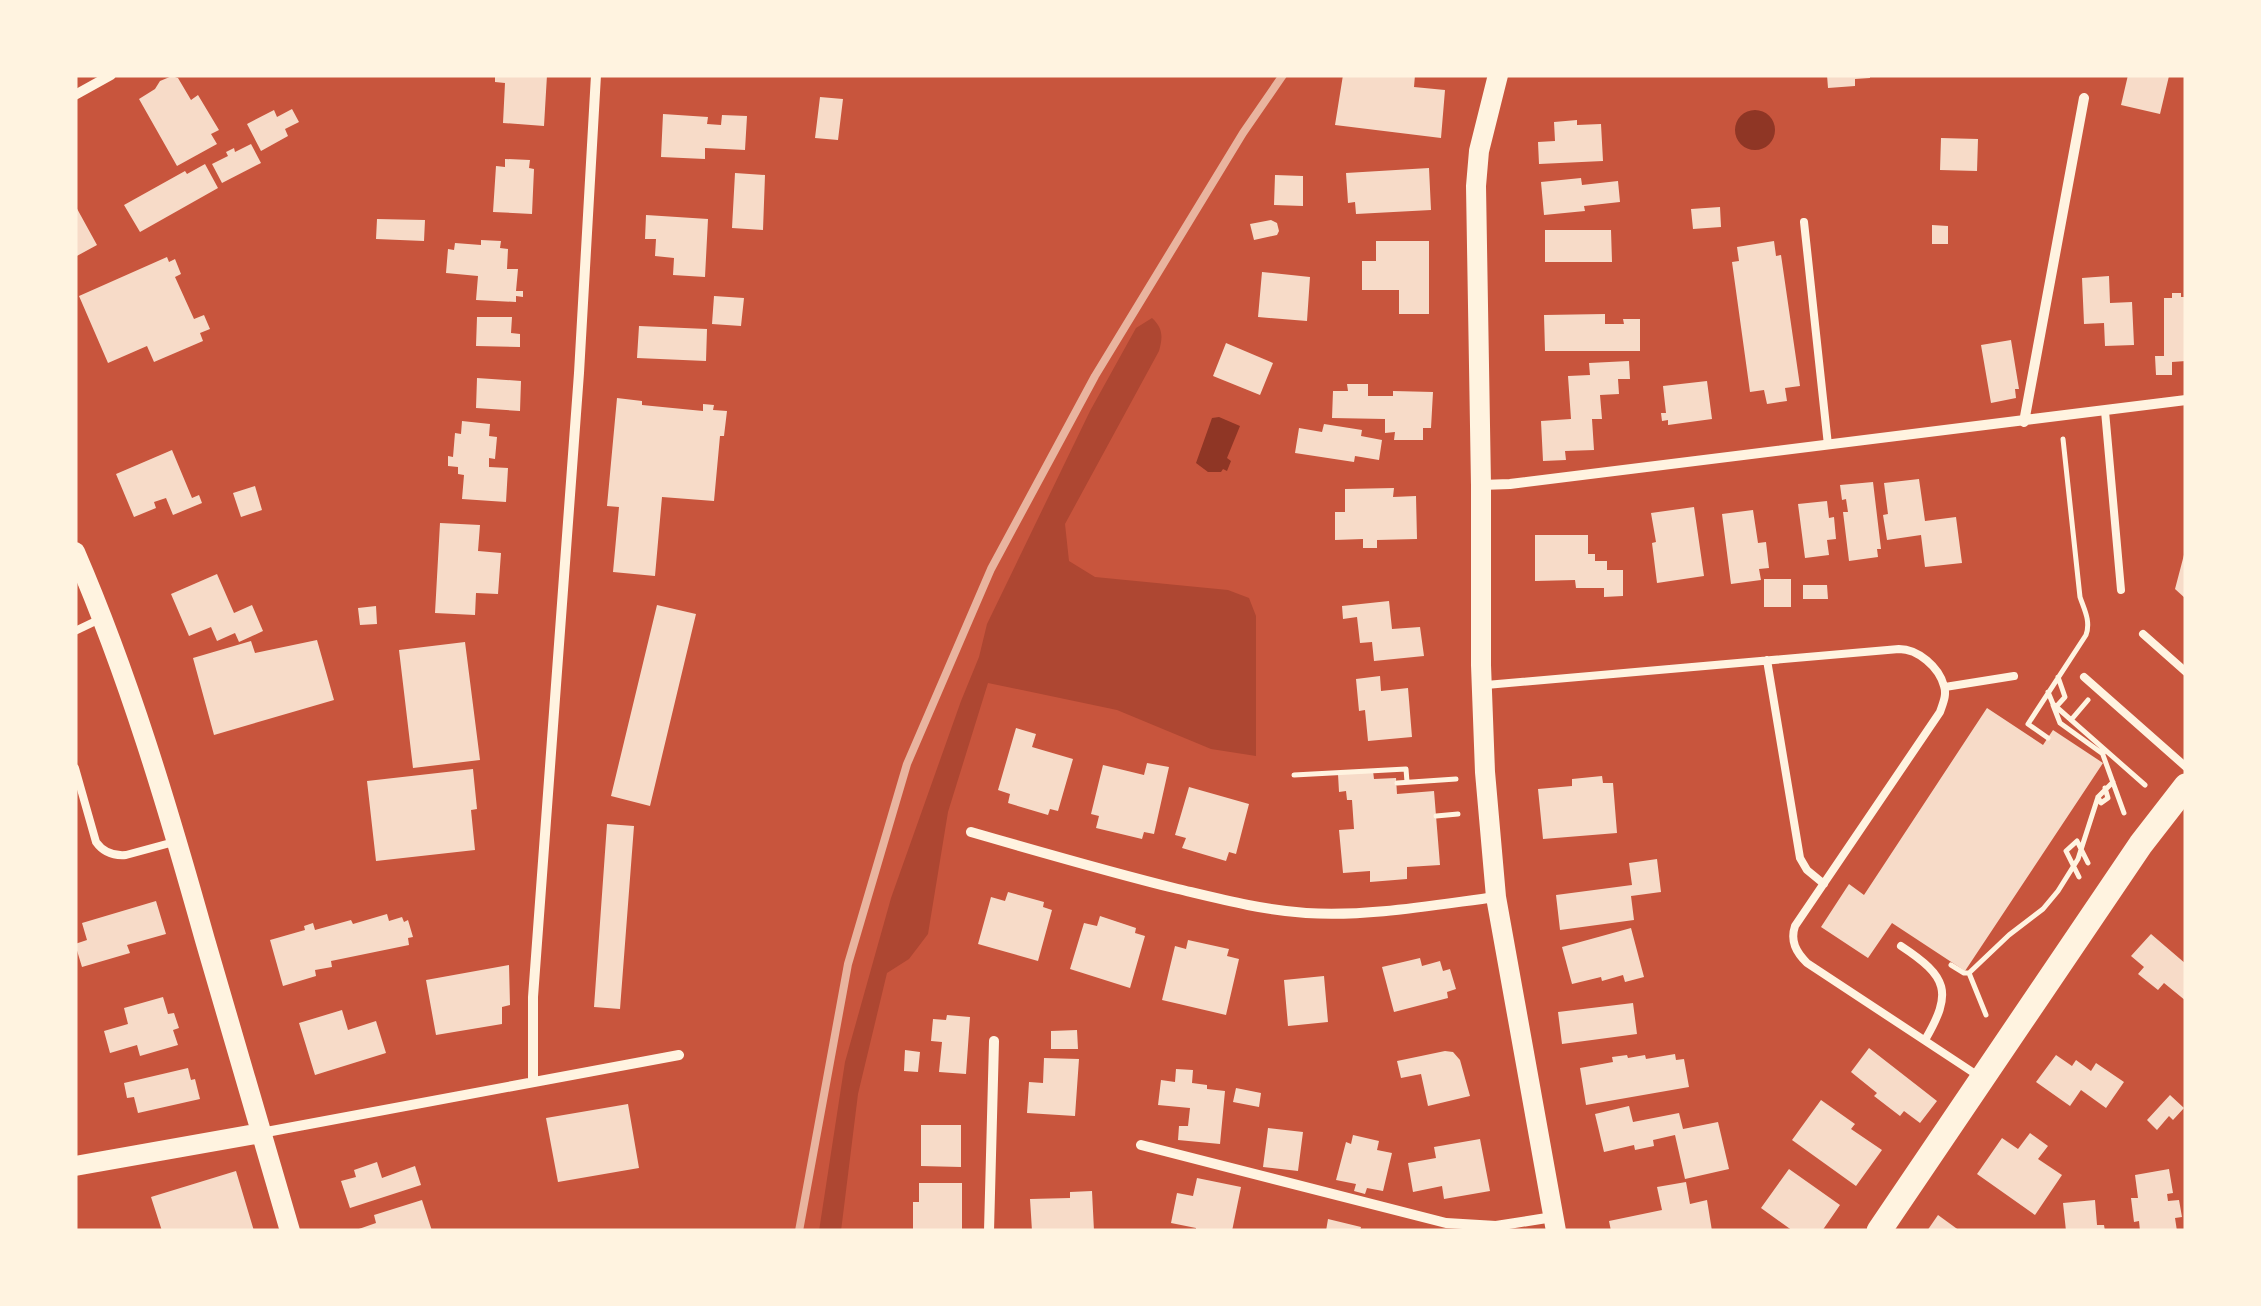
<svg xmlns="http://www.w3.org/2000/svg" width="2261" height="1306" font-family="'Open Sans',sans-serif">
<rect width="100%" height="100%" fill="#c8553d"/>
<!-- green -->
<path fill="#ae4732" d="M1152,318C1163,328 1163,337 1159,351L1065,524L1069,561L1095,577L1228,590L1249,598L1256,616V756L1211,749L1117,710L988,683L948,812L928,934L909,959L887,973L858,1094L841,1231H819L845,1062L891,898L961,701L979,657L987,624L1090,411L1136,328Z"/>
<!-- water -->
<path fill="#8f3625" d="M1735 130a20 20 0 1 1 40 0a20 20 0 1 1-40 0Z
M1219,417L1240,426L1227,458L1231,461L1227,471L1223,469L1221,472H1208L1196,463L1212,418Z"/>
<!-- building -->
<path fill="#f7dbc8" d="M495,75H547L544,126L503,123L505,83L495,82Z
M1343,75H1415L1414,87L1445,90L1441,138L1335,125Z
M1827,75H1870V78L1855,79V86L1828,88Z
M2128,75L2169,76L2160,114L2121,105Z
M172,76L178,78L191,100L198,95L219,130L211,134L217,144L177,166L139,99L155,89L160,81Z
M820,97L843,99L838,140L815,138Z
M292,109L299,122L285,129L288,136L261,151L247,124L274,110L277,117Z
M663,114L708,117L707,124L721,125L722,115L747,116L745,150L705,148V159L661,157Z
M1577,120V125L1601,124L1603,161L1539,164L1538,142L1555,141L1554,122Z
M1941,138L1978,139L1977,171L1940,170Z
M251,144L261,163L222,183L212,164L228,156L226,152L234,148L235,152Z
M505,159L530,160L529,168L534,169L532,214L493,212L496,166L505,167Z
M205,164L218,188L140,232L124,205L185,171L187,174Z
M1429,168L1431,210L1356,214L1355,202L1348,203L1346,173Z
M735,173L765,175L763,230L732,228Z
M1275,175L1303,176V206L1274,205Z
M1581,178L1582,185L1618,181L1620,202L1584,206L1585,211L1544,215L1541,182Z
M75,205L97,245L75,257Z
M1720,207L1721,227L1693,229L1691,209Z
M646,215L708,219L705,277L673,275L674,258L655,256L656,239H645Z
M377,219L425,220L424,241L376,239Z
M1271,220L1277,223L1279,231L1277,235L1254,240L1250,224Z
M1932,225L1948,226V244H1932Z
M1545,230H1611L1612,262H1545Z
M481,240L501,241L500,248L508,249L507,269H518L516,291H523V297L516,296V302L476,300L478,276L446,273L448,249L454,250L455,243L481,245Z
M1376,241H1429V314H1399V290H1362V261H1376Z
M1774,241L1776,256L1781,255L1800,386L1785,388L1787,401L1767,404L1764,390L1750,392L1732,262L1739,261L1737,247Z
M167,257L169,262L175,259L181,274L175,277L194,319L204,315L210,329L200,333L203,341L154,362L147,346L108,363L79,296Z
M1262,272L1310,277L1307,321L1258,317Z
M2109,276L2110,303L2132,302L2134,345L2105,346L2104,323L2084,324L2082,278Z
M2172,293H2181V297H2186V361L2172,362V375H2156L2155,356H2164V298H2172Z
M714,296L744,298L741,326L712,324Z
M1605,314V324H1624L1623,319H1640V351H1545L1544,315Z
M477,317H512L511,333L520,334V347L476,346Z
M639,326L707,329L706,361L637,358Z
M2011,340L2019,389H2015L2016,398L1991,403L1981,345Z
M1226,343L1273,363L1260,395L1213,376Z
M1629,361L1630,379H1618L1619,394L1600,395L1602,419H1592L1594,450L1565,451L1566,460L1543,461L1541,421L1571,419L1568,376L1590,375L1589,363Z
M477,378L521,381L520,411L476,408Z
M1707,381L1712,419L1668,425V420L1662,421L1661,413H1666L1663,386Z
M1347,384H1368V396H1393V391L1433,392L1431,428H1423V440H1394L1395,432L1385,433V419L1332,418L1333,391H1348Z
M617,398L642,401V405L703,411V404L714,405L713,410L727,411L724,436H720L714,501L662,497L655,576L613,572L619,507L607,506Z
M462,421L490,424L489,436L497,437L495,459L489,458V467L508,468L506,502L462,499L464,475L458,474V467L448,466V456L453,457L455,433L461,434Z
M1324,424L1362,430L1361,436L1382,440L1379,460L1355,456L1354,462L1295,453L1299,428L1322,432Z
M172,450L192,498L199,495L202,503L173,515L166,498L154,502L156,508L134,517L116,474Z
M1919,479L1925,521L1956,517L1962,563L1925,567L1921,535L1887,540L1883,515L1888,514L1884,483Z
M1873,482L1881,549H1877L1878,557L1849,561L1843,512H1848L1846,499L1842,500L1840,485Z
M255,486L262,510L241,517L233,493Z
M1394,488L1393,497L1416,496L1417,539L1377,540V548H1363V539L1335,540V512H1345V489Z
M1827,501L1829,518L1834,517L1836,539L1827,540L1829,555L1805,558L1798,504Z
M1694,507L1704,576L1657,583L1652,543L1656,542L1651,513Z
M1753,510L1758,543L1766,542L1769,568L1759,569L1761,580L1731,584L1722,514Z
M440,523L480,525L478,551L501,553L498,594L476,593L475,615L435,613Z
M1535,535H1588V554H1595V561H1607V570H1623V596L1604,597V588H1576L1575,580L1535,581Z
M2185,551L2186,552V599L2175,589Z
M217,574L234,613L252,605L263,631L239,642L235,633L217,641L211,627L189,636L171,594Z
M1764,579H1791V607H1764Z
M1803,585H1827L1828,599H1803Z
M1389,601L1392,629L1420,627L1424,656L1374,661L1372,642L1360,643L1357,617L1343,619L1342,606Z
M657,605L696,614L650,806L611,796Z
M376,606L377,624L360,625L358,608Z
M317,640L334,700L214,735L193,658L251,641L255,653Z
M465,642L480,760L413,768L399,650Z
M1380,676L1381,691L1408,688L1412,737L1368,741L1365,710L1359,711L1356,679Z
M1987,708L2043,745L2053,730L2103,763L1965,971L1892,923L1868,958L1821,927L1849,884L1864,895Z
M1016,728L1036,734L1032,747L1073,759L1058,811L1050,809L1048,815L1008,803L1010,794L998,790Z
M1147,763L1169,767L1154,834L1144,832L1142,839L1096,828L1099,816L1091,814L1103,765L1144,775Z
M473,769L477,809L471,810L475,850L376,861L367,781Z
M1373,771L1374,779L1396,778L1397,794L1434,791L1440,865L1407,867V879L1370,882V871L1343,873L1339,830L1354,829L1352,800H1347L1346,791L1339,792L1338,774Z
M1602,776L1603,783H1613L1617,833L1543,839L1538,789L1572,786V779Z
M1189,787L1249,804L1236,854L1229,852L1226,861L1182,848L1186,838L1175,835Z
M607,824L634,826L620,1009L594,1007Z
M1657,859L1661,892L1631,896L1634,920L1560,930L1556,895L1632,885L1629,863Z
M1008,892L1044,902L1043,907L1052,910L1038,961L978,944L991,897L1005,901Z
M156,901L166,934L127,945L130,953L82,967L75,944L87,940L82,923Z
M387,914L389,921L402,917L404,922L408,920L413,937L408,938L409,945L331,961L332,967L315,970L316,976L283,986L270,940L305,930L304,926L313,923L315,930L351,920L353,924Z
M1100,916L1136,928L1135,933L1145,936L1130,988L1070,969L1084,923L1097,926Z
M1631,928L1644,977L1625,982L1623,975L1602,981L1601,977L1572,984L1562,947Z
M2151,934L2186,964V1001L2164,983L2158,990L2138,974L2144,967L2131,956Z
M1188,940L1229,949L1227,956L1239,959L1226,1015L1162,1000L1175,946L1186,949Z
M1420,958L1422,966L1440,961L1443,971L1450,969L1456,989L1447,992L1448,998L1394,1012L1382,967Z
M509,965L510,1005L502,1007V1024L436,1035L426,980Z
M1324,976L1328,1022L1288,1026L1284,980Z
M163,997L168,1014L174,1013L179,1028L173,1030L178,1045L140,1056L137,1045L110,1053L104,1031L128,1024L124,1008Z
M1633,1003L1637,1034L1562,1044L1558,1012Z
M342,1010L348,1030L376,1021L386,1053L315,1075L299,1023Z
M947,1015L970,1017L966,1074L939,1072L942,1042L931,1041L933,1019L946,1020Z
M1077,1030L1078,1049H1051V1031Z
M1869,1048L1937,1101L1920,1123L1904,1111L1900,1116L1874,1096L1877,1093L1851,1072Z
M905,1050L920,1052L918,1072L904,1071Z
M1445,1051L1453,1052L1460,1060L1470,1096L1428,1106L1421,1074L1401,1078L1397,1061Z
M1675,1054L1676,1060L1684,1059L1689,1087L1586,1105L1580,1068L1613,1062L1612,1057L1627,1055L1628,1058L1645,1055L1646,1059Z
M2056,1055L2072,1066L2076,1060L2091,1071L2096,1063L2124,1082L2106,1108L2081,1090L2070,1106L2036,1082Z
M1044,1058L1079,1059L1075,1116L1027,1113L1029,1082L1043,1083Z
M188,1068L191,1080L195,1079L200,1099L138,1113L134,1097L127,1098L124,1083Z
M1176,1069L1193,1070L1192,1083L1207,1085V1089L1225,1091L1220,1144L1178,1140L1179,1126H1188L1190,1108L1158,1105L1161,1080L1175,1082Z
M1236,1088L1261,1093L1259,1107L1233,1102Z
M2170,1095L2184,1108L2173,1120L2169,1116L2157,1130L2147,1120Z
M1821,1100L1855,1124L1851,1129L1882,1150L1856,1186L1792,1140Z
M628,1104L639,1168L558,1182L546,1118Z
M1629,1106L1633,1122L1679,1113L1683,1129L1718,1122L1729,1169L1685,1179L1675,1135L1653,1140L1654,1146L1635,1150L1634,1145L1604,1152L1595,1114Z
M921,1125H961V1167L921,1166Z
M1268,1128L1303,1132L1298,1171L1263,1167Z
M2030,1133L2048,1146L2038,1159L2062,1175L2035,1215L1977,1174L2002,1138L2018,1149Z
M1353,1135L1379,1141L1377,1150L1392,1153L1383,1191L1367,1188L1365,1194L1354,1191L1356,1184L1336,1180L1346,1142L1351,1144Z
M1480,1139L1490,1191L1444,1199L1442,1186L1413,1192L1408,1163L1436,1158L1434,1147Z
M377,1162L382,1178L415,1166L421,1185L350,1208L341,1181L356,1177L354,1170Z
M1789,1169L1840,1205L1822,1231H1793L1761,1208Z
M2169,1169L2173,1193L2167,1194L2168,1201L2179,1200L2182,1217L2175,1218L2177,1231H2140L2139,1221L2134,1222L2131,1198H2138L2135,1175Z
M236,1171L254,1231H162L151,1197Z
M1197,1178L1241,1187L1232,1231H1196V1228L1171,1223L1177,1193L1193,1196Z
M1686,1182L1690,1204L1707,1200L1712,1231H1611L1609,1221L1662,1210L1657,1187Z
M919,1183H962V1230H913V1202H919Z
M1092,1191L1094,1231H1032L1030,1199L1070,1198V1192Z
M422,1200L432,1231H353L376,1223L374,1215Z
M2095,1200L2097,1225H2104L2105,1231H2066L2063,1203Z
M1938,1215L1960,1231H1927Z
M1328,1219L1361,1227L1360,1231H1326Z"/>
<g fill="none" stroke-linecap="round" stroke-linejoin="round">
<!-- path -->
<path stroke="#fff3e0" stroke-width="5" d="M2048,692L2053,704L2145,785
M2053,705L2060,723L2103,754
M2056,707L2065,697L2058,677
M2071,720L2088,700
M2048,738L2028,724L2086,635C2091,621 2084,609 2080,597L2063,439
M2103,755L2124,813
M1294,775L1406,769L1407,782
M1397,783L1456,779
M2098,797L2101,803L2108,798L2105,788
M1436,816L1458,814
M2079,877L2066,851L2077,841L2088,863
M1951,965L1964,973H1969L2009,935L2043,909L2058,891L2078,859L2098,797L2113,782
M1969,973L1986,1015"/>
<!-- service -->
<path stroke="#fff3e0" stroke-width="8" d="M1804,222L1828,445
M2105,411L2121,590
M75,631L98,620
M2143,634L2186,672
M1767,660L1800,858L1807,870L1824,884
M2084,677L2186,767
M1486,685L1899,649C1918,649 1939,667 1944,686C1947,695 1943,703 1940,712L1795,926C1790,941 1796,952 1807,963L1980,1077
M1945,687L2014,676
M75,768L96,842C103,852 114,856 126,855L174,842
M1901,946C1948,977 1953,992 1925,1040"/>
<!-- minor -->
<path stroke="#fff3e0" stroke-width="10" d="M75,95L111,75
M2024,422L2084,98
M1481,485L1510,484L2186,400
M971,832C1040,852 1109,872 1178,889C1220,899 1262,910 1306,913C1368,917 1434,905 1496,897
M533,1082V997L579,373L596,75
M261,1133L679,1055
M1141,1145L1446,1223L1496,1226L1553,1217
M989,1231L994,1041"/>
<!-- secondary -->
<path stroke="#fff3e0" stroke-width="20" d="M1498,75L1479,151L1476,186L1481,485V665L1485,772L1496,897L1556,1231
M75,552C129,677 168,808 205,940C233,1037 261,1134 290,1231
M75,1166L261,1133"/>
<!-- primary -->
<path stroke="#fff3e0" stroke-width="25" d="M1879,1231L2141,844L2186,786"/>
<!-- rail -->
<path stroke="#e9b49f" stroke-width="8" d="M799,1231L848,964L907,764L991,569L1095,376L1243,133L1283,75"/>
</g>
<!-- border -->
<rect width="2261" height="1306" fill="none" stroke="#fff3e0" stroke-width="155"/>
</svg>
